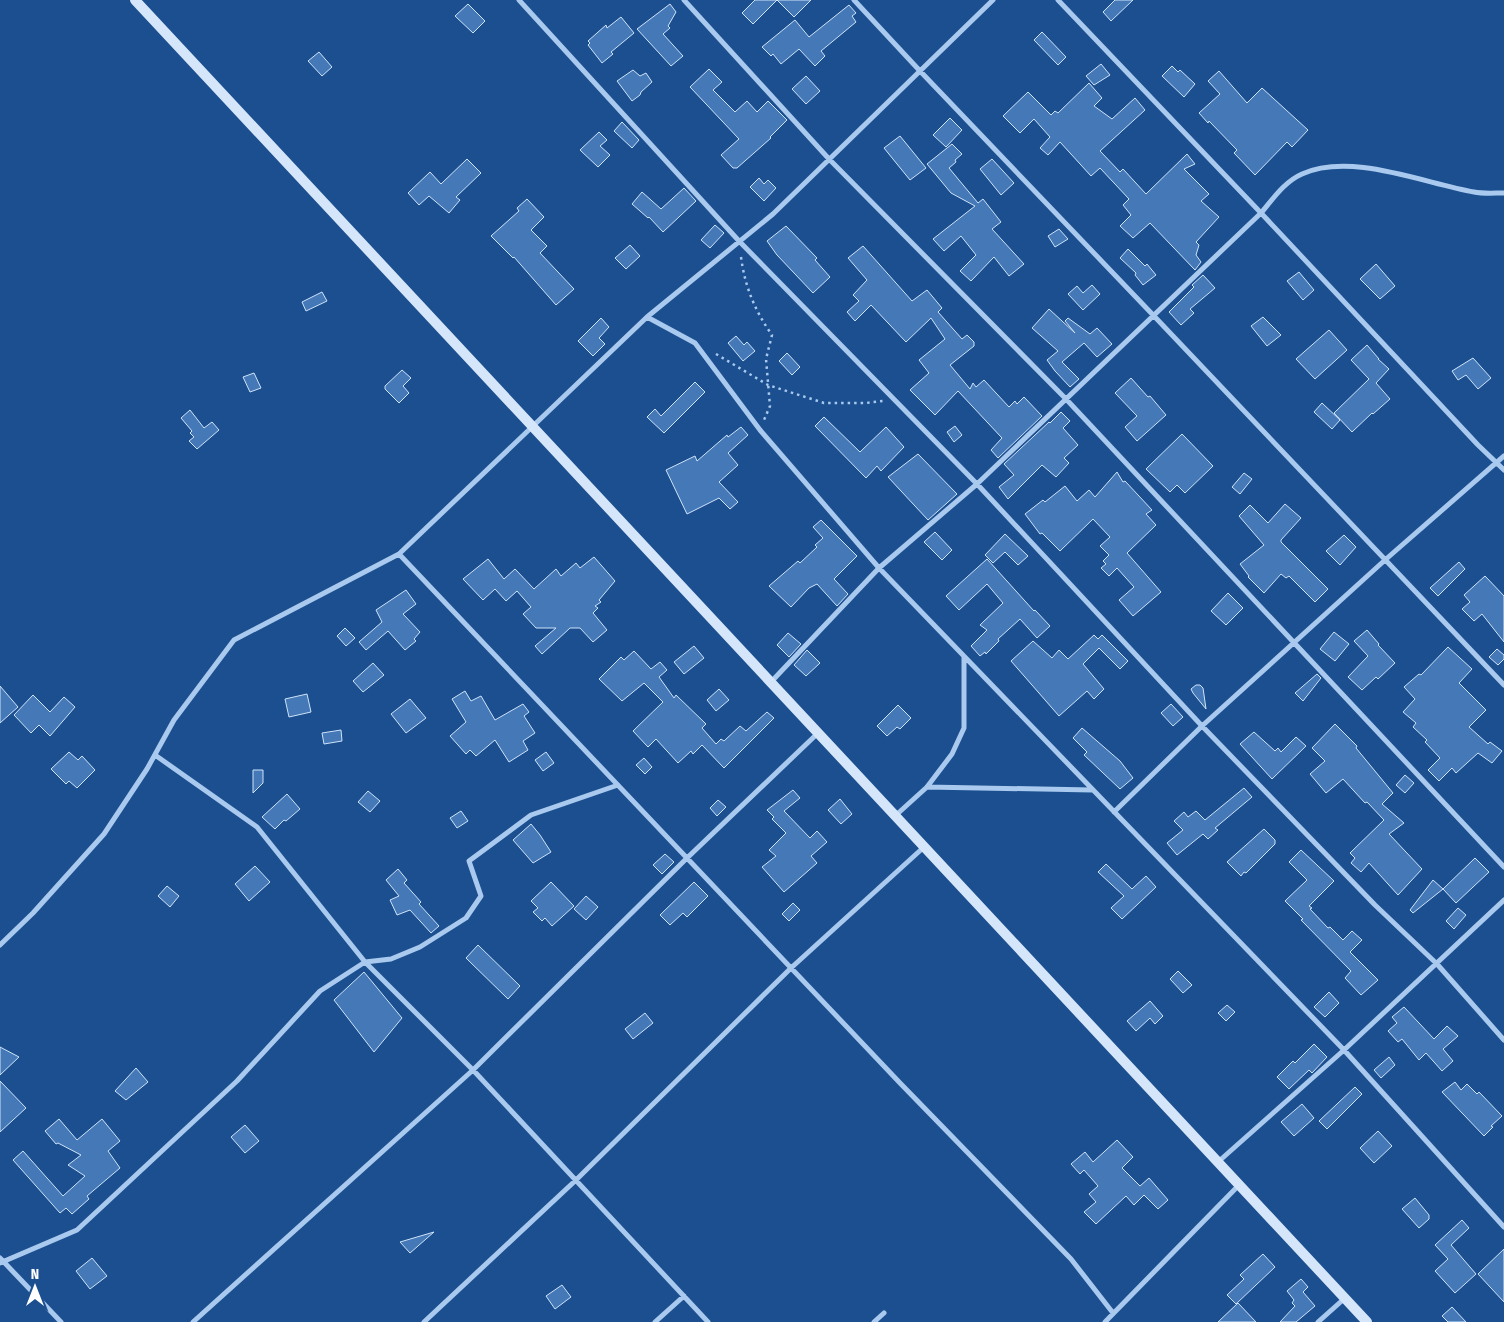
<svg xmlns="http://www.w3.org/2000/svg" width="1504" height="1322" font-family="'Fira Sans Condensed',sans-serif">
<rect width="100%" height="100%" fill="#1b4f8f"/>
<!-- building -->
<path fill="#4478b7" stroke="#cfe3fa" d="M755,0H811L794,17L777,0L753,24L742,13Z
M1115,0H1133L1111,21L1103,12Z
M468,4L485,21L473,33L455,16Z
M670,4L676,12L668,26L670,28L663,34L683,56L671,66L637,29Z
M849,5L856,13L852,16L856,22L821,51L825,56L815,66L799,49L781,64L773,54L771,56L762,47L795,20L809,37Z
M621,17L634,33L611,52L613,54L602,63L588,45L590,43L588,41L606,25L607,28Z
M1042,32L1066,57L1058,65L1034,40Z
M319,52L332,67L322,76L308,61Z
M1101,64L1110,75L1094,85L1086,76Z
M1172,66L1178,72L1180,70L1195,84L1184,97L1162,76Z
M709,69L722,82L713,90L735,112L747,101L757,112L768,101L787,120L770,137L771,138L737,168H733L721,155L739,139L690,87Z
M633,70L640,76L646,73L652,82L641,92L640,95L632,101L617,81Z
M1219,71L1247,103L1262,88L1308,130L1292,147L1287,142L1255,175L1234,153L1237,150L1209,121L1208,123L1199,113L1220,94L1208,81Z
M806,76L820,91L806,104L792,89Z
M1089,83L1102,98L1094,106L1112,119L1135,98L1145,110L1100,151L1120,172L1123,169L1146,194L1187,154L1195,164L1184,169L1209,194L1201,201L1219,217L1196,242L1199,245L1196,255L1201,262L1195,270L1150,223L1133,238L1120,226L1131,215L1123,205L1129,199L1100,168L1091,176L1060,142L1048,155L1040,148L1050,137L1034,119L1020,133L1003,116L1028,92L1051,115L1055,111L1058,113Z
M950,118L962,130L946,147L933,135Z
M622,122L639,140L632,148L614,131Z
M599,132L607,140L600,146L610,155L598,167L580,150Z
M900,136L926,168L910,180L884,148Z
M952,144L962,154L955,160L956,162L949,168L978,203L983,199L1001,222L992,229L1024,264L1009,276L994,257L971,281L960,271L976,255L961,236L944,251L933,239L975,206L951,193L927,164Z
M467,159L481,173L456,197L460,200L449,213L429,196L419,205L408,193L430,172L441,184Z
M992,159L1014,183L1001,195L980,169Z
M759,178L764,184L768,180L776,188L764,201L750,187Z
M684,188L696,201L663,232L649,217L648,218L632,204L642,192L661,209Z
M527,199L544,217L531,230L547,246L540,253L574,289L556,305L514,257L513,258L491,236L519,211L517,208Z
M715,225L724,233L710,248L701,240Z
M786,226L817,258L815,260L830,277L813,293L777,255L767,241Z
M1059,229L1068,239L1055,247L1048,236Z
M630,245L640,256L626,269L615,258Z
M863,246L912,301L927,290L942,308L938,312L962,339L967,335L974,342V346L950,365L970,389L973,383L976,387L984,380L1009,407L1015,401L1017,404L1024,397L1042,416L998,458L991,450L1002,438L958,391L935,415L910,390L929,373L919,360L945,339L931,318L906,342L871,305L855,321L847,312L859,301L853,295L867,280L848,258Z
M1128,249L1145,266L1147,264L1156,275L1143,285L1135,275L1136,273L1120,258Z
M1376,264L1395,286L1380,299L1360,279Z
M1299,272L1314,290L1303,300L1287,281Z
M1203,275L1215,288L1190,309L1194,313L1181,325L1169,312L1194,287L1192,285Z
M1092,285L1100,294L1083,310L1068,294L1077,286L1083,293Z
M322,292L327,301L306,311L302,302Z
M1049,309L1075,333L1065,321L1068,318L1090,334L1097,328L1112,344L1097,357L1084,343L1062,362L1079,379L1070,387L1055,371L1047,360L1058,351L1032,328Z
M1263,317L1281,335L1267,346L1251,326Z
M601,318L609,327L599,338L605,344L593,356L578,341Z
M1329,330L1347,350L1315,379L1296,359Z
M736,336L744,345L747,342L755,351L743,361L728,343Z
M1367,345L1379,359H1378L1389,369L1376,383L1390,399L1373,414L1372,413L1352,432L1334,413L1369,379L1351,360Z
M787,353L800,367L792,375L779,361Z
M1473,358L1491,378L1478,389L1466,375L1458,380L1452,371Z
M402,370L411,378L403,386L409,393L399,403L385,389V386Z
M254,373L261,388L250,392L243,377Z
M1131,378L1148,397L1150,396L1166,415L1137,441L1125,427L1137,416L1115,393Z
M695,382L705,392L664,433L647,417L655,409L661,416Z
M1322,403L1340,420L1332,429L1314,412Z
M190,410L204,428L212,422L219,430L197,449L189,441L194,437L190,433L192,431L181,418Z
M1061,412L1070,421L1063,428L1078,445L1064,458L1069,463L1056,477L1042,465L1008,499L999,487L1014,475L1004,464L1049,422L1050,423Z
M824,417L860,452L886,427L904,447L881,471L877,466L866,478L815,426Z
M955,426L962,435L954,442L947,432Z
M741,427L748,435L728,453L738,465L719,482L738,502L730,509L719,498L687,514L666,470L695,456L697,461L727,435L728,437Z
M1182,434L1213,466L1185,493L1177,485L1170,492L1146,469Z
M918,454L957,494L928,520L888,477Z
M1117,472L1123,482L1125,481L1152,510L1146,514L1156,525L1127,553L1161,592L1133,616L1119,600L1134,587L1117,568L1109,576L1101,568L1106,564L1103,561L1109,555L1100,546L1110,537L1093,519L1060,551L1042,533L1040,534L1025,514L1043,500L1045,502L1065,486L1077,501L1089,490L1095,497Z
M1244,473L1252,479L1240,494L1232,487Z
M1285,504L1301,518L1281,540V542L1328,589L1315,602L1289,576L1286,578L1281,574L1264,593L1248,577L1249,576L1240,564L1264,545L1239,516L1250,505L1268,523Z
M821,520L857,556L834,579L848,594L837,606L817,584L809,588L791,607L769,586L798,561L800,563L817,547L815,545L823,538L813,527Z
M935,532L952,550L942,560L924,542Z
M1005,534L1028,556L1018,565L1005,552L993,563L985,555Z
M1344,535L1356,547L1340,565L1326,551Z
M594,557L615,581L599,600L601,602L595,606L598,608L593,613L607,630L593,642L580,628H570L542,654L535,646L556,628H536L523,614L531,607L517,591L506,601L495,589L483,600L463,579L488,559L504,579L515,569L534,589L556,569L561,576L576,563L580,568Z
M987,559L1034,611L1035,610L1050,626L1037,638L1020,619L998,639L999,641L986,654L985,652L980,656L971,646L987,630L980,625L1003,603L987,584L959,610L946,596Z
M1459,562L1465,569L1438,596L1430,588Z
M1485,576L1504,596V642L1482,614L1474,621L1462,609L1470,602L1464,595Z
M406,590L416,604L403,614L420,632L414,639L416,641L405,650L388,631L366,650L359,642L382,622L376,610Z
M1228,593L1243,608L1226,625L1211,611Z
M345,628L355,638L346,646L337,636Z
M1367,630L1379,644L1378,645L1395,663L1378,679L1376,677L1362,690L1348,677L1368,656L1354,641Z
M1334,632L1349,644L1335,661L1320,649Z
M788,633L801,644L789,657L777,645Z
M1094,635L1098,639L1102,635L1128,661L1120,669L1099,648L1083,664L1104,689L1094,699L1087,691L1059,716L1011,661L1033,641L1052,658L1059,650L1068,659Z
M694,646L704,658L684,674L674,662Z
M1448,647L1472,669L1459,683L1486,710L1469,727L1488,744L1490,742L1502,751L1492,763L1478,753L1456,773L1452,768L1439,781L1428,770L1440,758L1425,742L1427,740L1413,727L1416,723L1403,712L1415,699L1404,687L1419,674L1421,675Z
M1497,649L1504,655V659L1498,665L1489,657Z
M807,650L820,663L806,676L794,665Z
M634,651L651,669L660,662L667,670L659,677L674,698L676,695L706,724L702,728L716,744L721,739L724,741L740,726L746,731L767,712L774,718L724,768L702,745L693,754L691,751L678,763L656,739L648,747L633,731L663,702L644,683L622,701L599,679L621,657L624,660Z
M373,663L384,675L363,692L353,681Z
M1317,674L1321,678L1303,701L1295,693Z
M1196,685H1200L1203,688L1206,709L1193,693L1191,689Z
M0,686L18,707L0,723Z
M719,689L729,700L716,711L707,700Z
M465,691L471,701L481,696L495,720L523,704L529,712L524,716L535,733L523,741L528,750L509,762L495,740L476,756L470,750L466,754L450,736L466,722L452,699Z
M307,694L311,712L289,717L285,699Z
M33,695L50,712L64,697L75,707L50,736L39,725L31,733L14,715Z
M410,699L426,718L406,733L391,714Z
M1171,704L1183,717L1173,726L1161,713Z
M898,705L911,718L900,729L897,727L887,736L877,726Z
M1335,724L1357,746L1356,748L1393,793L1382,804L1404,823L1389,834L1422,869L1398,895L1369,863L1361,872L1351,863L1355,858L1350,853L1384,820L1367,802L1365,803L1343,779L1326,793L1310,774L1325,761L1312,748Z
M1082,728L1120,761L1133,778L1120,789L1084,755L1087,752L1073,738Z
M341,730L342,741L324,744L322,733Z
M1254,732L1275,751L1278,748L1281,752L1296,737L1306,746L1272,779L1240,744Z
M69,752L78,760L82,756L95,770L77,788L69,781L66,784L51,769Z
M546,752L554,763L543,771L535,760Z
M644,758L652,767L645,774L636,765Z
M253,770H263V783L253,793Z
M1405,775L1414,783L1405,793L1396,785Z
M1244,788L1252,797L1215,828L1218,830L1208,839L1203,834L1177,855L1167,843L1183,830L1174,821L1184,812L1188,817L1196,811L1205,820Z
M793,790L800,798L784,811L810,838L817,831L827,842L811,856L817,863L784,892L762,867L776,856L769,850L786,833L772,819L774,817L767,810Z
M368,791L380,801L370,812L358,802Z
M287,794L300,809L286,821L284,820L275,829L262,817Z
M840,799L852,814L841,824L828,810Z
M718,800L726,807L717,816L710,808Z
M461,811L468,821L457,828L450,818Z
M531,824L540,835L551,852L533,863L513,840Z
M1264,829L1275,840V844L1246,873L1244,872L1241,876L1227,862Z
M1301,850L1334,881L1309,906L1312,908L1310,909L1328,928L1330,927L1343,940L1352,931L1362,940L1350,952L1378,980L1361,995L1345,978L1351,971L1301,920L1303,919L1285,901L1307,880L1289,862Z
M665,854L674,862L662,874L653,865Z
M1475,858L1489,872L1456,903L1443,889Z
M1106,864L1132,889L1146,876L1156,887L1122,919L1111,908L1124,896L1098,872Z
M255,866L270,882L249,901L235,884Z
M398,869L407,880L404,883L421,902L419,904L439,926L431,933L410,910L397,915L390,900L399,896L386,880Z
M1433,880L1443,889L1413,913L1410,910Z
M551,882L574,906L552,926L545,918L542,921L533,912L538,908L531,901Z
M694,882L708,896L687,917L683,913L670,925L660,915Z
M167,886L179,896L170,907L158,896Z
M586,896L598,907L586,920L574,909Z
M793,903L800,910L789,921L782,914Z
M1458,908L1466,915L1454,929L1446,921Z
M478,945L520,986L508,999L466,958Z
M1178,971L1192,985L1183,993L1170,979Z
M364,972L402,1018L374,1052L334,1000Z
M1329,992L1339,1003L1325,1017L1314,1007Z
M1150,1001L1163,1016L1155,1024L1150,1018L1136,1031L1127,1021Z
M1227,1005L1235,1012L1226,1021L1218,1013Z
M1404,1007L1434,1039L1447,1026L1458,1036L1443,1049L1453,1061L1442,1071L1426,1053L1419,1060L1402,1039L1398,1042L1388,1031L1397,1023L1392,1017Z
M645,1013L653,1023L633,1039L625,1029Z
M1314,1044L1327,1057L1312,1073L1309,1070L1289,1089L1277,1077L1293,1061L1295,1063Z
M0,1047L19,1057L0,1075Z
M1389,1057L1395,1065L1381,1078L1374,1070Z
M136,1068L148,1082L126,1100L115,1091Z
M0,1081L26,1108L0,1132Z
M1455,1082L1461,1090L1467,1084L1477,1094L1479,1092L1502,1116L1491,1126L1493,1127L1484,1136L1442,1092Z
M1355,1087L1362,1094L1327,1129L1319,1121Z
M1302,1104L1314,1118L1294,1136L1281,1122Z
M59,1119L77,1140L102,1119L120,1141L108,1151L120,1168L87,1196L89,1199L72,1214L66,1208L60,1213L13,1160L23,1151L63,1196L85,1176L68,1165L81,1155L58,1143L56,1144L45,1131Z
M245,1125L259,1141L245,1153L231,1137Z
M1378,1131L1392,1146L1374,1163L1360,1148Z
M1117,1140L1133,1157L1122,1168L1140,1186L1149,1178L1168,1200L1158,1209L1144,1195L1134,1205L1126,1196L1096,1224L1084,1212L1096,1202L1089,1194L1098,1186L1084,1170L1080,1174L1071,1164L1085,1152L1093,1162Z
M1415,1198L1429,1215V1219L1419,1228L1402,1209Z
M1462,1220L1469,1228L1451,1245L1476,1274L1455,1293L1435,1271L1448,1259L1435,1245Z
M434,1232L410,1253L400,1242Z
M1504,1249V1302L1478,1274Z
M1263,1254L1275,1267L1236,1304L1227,1295L1244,1279L1240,1275Z
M92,1258L107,1276L90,1289L76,1271Z
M1301,1279L1308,1287L1303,1292L1315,1306L1296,1322H1280L1295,1306L1292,1303L1294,1300L1287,1291Z
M562,1285L571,1297L555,1309L546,1296Z
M1238,1303L1256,1322H1218Z
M1452,1307L1466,1322H1448L1442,1316Z"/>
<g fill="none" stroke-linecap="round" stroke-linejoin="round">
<!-- path -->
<path stroke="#a9c9ee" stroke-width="2.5" stroke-dasharray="2.5 4" stroke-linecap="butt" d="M741,257C745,287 755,311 772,335L766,359L770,406L764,420
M716,354L768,385L824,403H866L883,401"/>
<!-- street -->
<path stroke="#a9c9ee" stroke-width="5" d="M519,0L739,241L977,484L1202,726L1375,905L1437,964L1504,1040
M684,0L829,159L1066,399L1504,867
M854,0L920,71L1154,316L1504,685
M1058,0L1261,213L1478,445L1504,470
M647,317L695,343L760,430L879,568L1344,1050L1504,1227
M399,554L900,1083L1071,1259L1113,1313
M771,682L879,568L977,484L1261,213C1273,199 1284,182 1302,174C1351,152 1423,183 1474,192C1483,194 1494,193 1504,193
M155,755L257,827L365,962L473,1070L708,1322
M927,787L1092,790
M1114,812L1202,726L1385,560L1504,456
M895,816L927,787L952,754L964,728V657
M0,945L33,913L104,834L147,769L174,720L234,640L399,554L647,317L773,214L993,0
M1218,1162L1344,1050L1504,900
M0,1258L61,1322
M0,1263L77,1230L237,1081L320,991L365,962L391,959L420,947L466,918L481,896L469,861L531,815L618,785
M193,1322L473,1070L686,859L818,733
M424,1322L576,1180L791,968L924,847
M655,1322L684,1296
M874,1322L884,1313
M1105,1322L1239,1185
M1318,1322L1345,1298"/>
<!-- secondary -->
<path stroke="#d6e6fa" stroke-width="10" d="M135,0L1367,1322"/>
</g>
<!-- north arrow -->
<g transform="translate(35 1287)" stroke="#1b4f8f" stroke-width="4" paint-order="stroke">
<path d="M0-4L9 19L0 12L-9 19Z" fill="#ffffff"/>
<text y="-8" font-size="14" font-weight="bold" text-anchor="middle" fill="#ffffff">N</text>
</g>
</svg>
